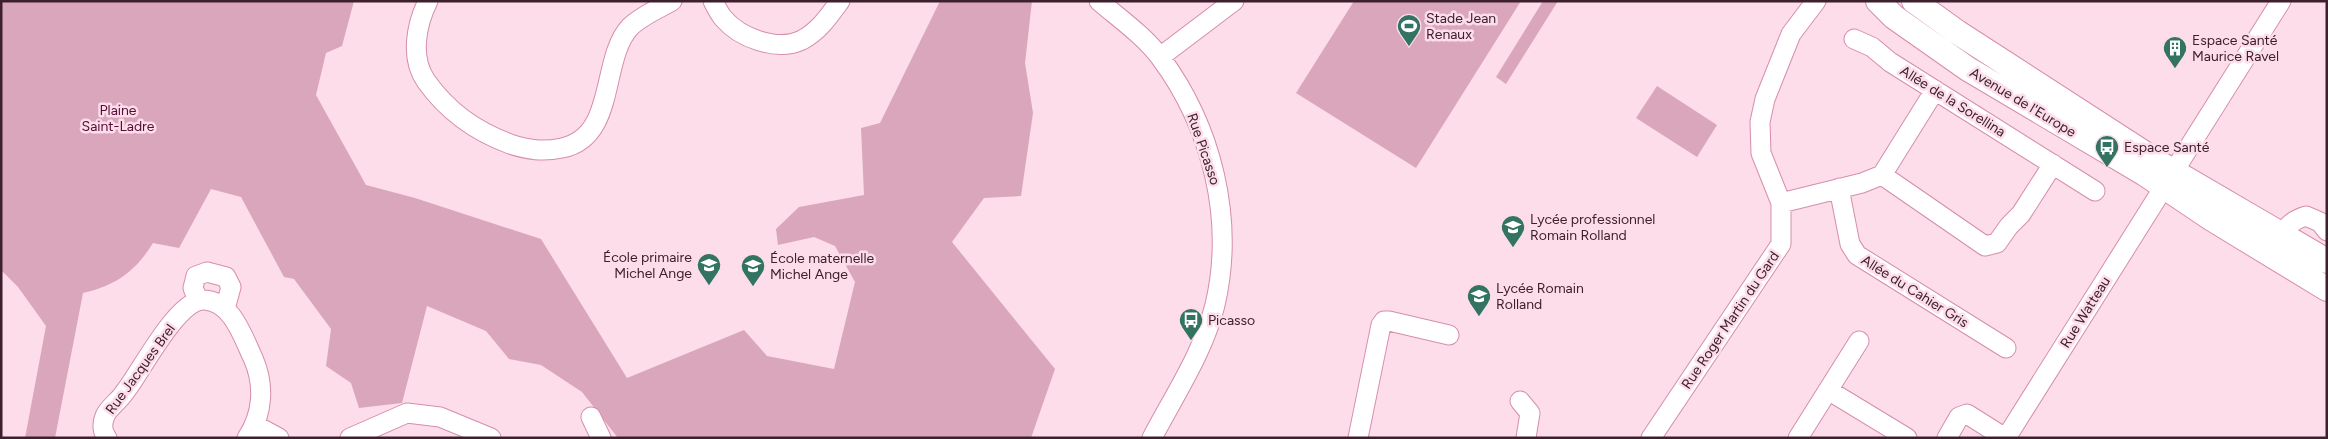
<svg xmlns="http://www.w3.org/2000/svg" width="2328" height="439" font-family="Figtree,sans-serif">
<rect width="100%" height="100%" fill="#fdddea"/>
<!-- green -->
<path fill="#daa6bc" d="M1,1H354L342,46L326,53L316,95L366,185L415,198L541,239L627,378L744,330L767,356L834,369L855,282L835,246L814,237L778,245L776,229L799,207L864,195L861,128L880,123L940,1H1032L1025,63L1033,113L1021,196L984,198L952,242L1055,369L1031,438H618L582,392L541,365L509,359L486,331L427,306L402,403L359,408L351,383L326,366L331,329L294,279L284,277L241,197L211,189L179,248L153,243C136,271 115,286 83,293L55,438H25L46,326L18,287L1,270Z
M1354,1H1521L1416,168L1296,93Z
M1543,1H1558L1506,84L1496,77Z
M1657,86L1717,125L1697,157L1636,118Z"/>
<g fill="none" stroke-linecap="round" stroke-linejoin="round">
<!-- minor casing -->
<g stroke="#d68dac" stroke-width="21">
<path id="minor" d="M428,1C416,25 410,58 426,81C448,112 475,131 510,144C528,150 543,152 562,148C617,137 600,59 630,27C641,16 658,9 672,1
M713,1C716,7 719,13 723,18C740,38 777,52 802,40C819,31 829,16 840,1
M1099,1C1120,19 1143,35 1160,57C1212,127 1235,219 1215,305C1203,353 1175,394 1152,438
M1854,39L1872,47L1890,62L2095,191
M1160,57L1234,1
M1882,175L1985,246L1997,243L2009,226L2021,214L2053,164
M1839,188L1850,244L1857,255L2006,348
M1781,203L1862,183L1882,175L1935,90
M2278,247C2283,230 2289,221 2306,216L2320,222L2327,231
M198,300L193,288L196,276L207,272L226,277L231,287L225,309
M1828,390L1907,438
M1520,401L1530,413L1526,438
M591,417L601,438
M255,425L279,438
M107,438C102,432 102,423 105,416C108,408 119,401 124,393C140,374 177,299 204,300C232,301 243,337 253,358C265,385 263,414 247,438
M350,438L407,413L440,417L491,438
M1358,438L1381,325L1384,321H1389L1449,335
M1651,438L1781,244V203L1761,153L1760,122L1765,99L1791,34L1816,1
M1798,438L1859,341
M1947,438L1959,417L1967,414L2005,438
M2006,438L2281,1"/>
</g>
<!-- major casing -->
<g stroke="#d68dac" stroke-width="26">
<path id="major" d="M1878,1L1894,17L1968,69L2145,174L2212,219L2327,289
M1914,1L1957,32L2161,164L2327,261"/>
</g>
<!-- minor -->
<use href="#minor" stroke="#fff" stroke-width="19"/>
<!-- major -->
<use href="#major" stroke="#fff" stroke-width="24"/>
</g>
<!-- icons -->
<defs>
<g id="stadium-pin" transform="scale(1.25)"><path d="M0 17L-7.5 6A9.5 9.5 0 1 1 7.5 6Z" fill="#337361" stroke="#fdddea"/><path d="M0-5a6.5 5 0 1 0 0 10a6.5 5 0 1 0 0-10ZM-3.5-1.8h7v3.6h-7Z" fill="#fff"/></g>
<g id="building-pin" transform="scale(1.25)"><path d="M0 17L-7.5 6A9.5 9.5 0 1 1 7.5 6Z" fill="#337361" stroke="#fdddea"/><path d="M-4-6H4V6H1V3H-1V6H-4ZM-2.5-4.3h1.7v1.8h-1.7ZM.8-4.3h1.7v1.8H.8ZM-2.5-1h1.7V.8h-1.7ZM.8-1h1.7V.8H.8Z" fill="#fff"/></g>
<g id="bus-pin" transform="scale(1.25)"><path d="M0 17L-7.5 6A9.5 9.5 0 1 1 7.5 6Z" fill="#337361" stroke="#fdddea"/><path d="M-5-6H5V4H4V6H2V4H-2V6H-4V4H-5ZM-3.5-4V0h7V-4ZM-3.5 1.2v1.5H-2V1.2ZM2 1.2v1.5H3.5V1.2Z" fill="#fff"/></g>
<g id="school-pin" transform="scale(1.25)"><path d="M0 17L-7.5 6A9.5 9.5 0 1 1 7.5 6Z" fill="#337361" stroke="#fdddea"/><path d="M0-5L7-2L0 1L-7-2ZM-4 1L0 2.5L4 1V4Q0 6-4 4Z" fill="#fff"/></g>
<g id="university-pin" transform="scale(1.25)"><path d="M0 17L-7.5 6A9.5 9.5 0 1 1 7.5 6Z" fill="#337361" stroke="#fdddea"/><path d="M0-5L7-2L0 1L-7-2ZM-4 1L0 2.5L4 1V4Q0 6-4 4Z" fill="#fff"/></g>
</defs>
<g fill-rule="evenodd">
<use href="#stadium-pin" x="1409" y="26"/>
<use href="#building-pin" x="2175" y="48"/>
<use href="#bus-pin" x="2107" y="147"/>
<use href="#school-pin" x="1513" y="227"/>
<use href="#school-pin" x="709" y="265"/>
<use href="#school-pin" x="753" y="266"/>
<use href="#university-pin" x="1479" y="296"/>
<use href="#bus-pin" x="1191" y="320"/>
</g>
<g text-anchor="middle" stroke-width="5" stroke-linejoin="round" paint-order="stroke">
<!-- poi labels -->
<g font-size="14" fill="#3d202d" stroke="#fdddea" text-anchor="start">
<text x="1426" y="23">Stade Jean<tspan x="1426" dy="16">Renaux</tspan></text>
<text x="2192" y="45">Espace Santé<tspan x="2192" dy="16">Maurice Ravel</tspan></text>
<text x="2124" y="152">Espace Santé</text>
<text x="1530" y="224">Lycée professionnel<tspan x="1530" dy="16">Romain Rolland</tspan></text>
<text x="692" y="262" text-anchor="end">École primaire<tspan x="692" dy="16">Michel Ange</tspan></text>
<text x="770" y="263">École maternelle<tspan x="770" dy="16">Michel Ange</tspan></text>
<text x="1496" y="293">Lycée Romain<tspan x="1496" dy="16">Rolland</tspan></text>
<text x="1208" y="325">Picasso</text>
</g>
<!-- street labels -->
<g font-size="14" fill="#3d202d" stroke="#fdddea">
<text transform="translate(1953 101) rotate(32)" y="5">Allée de la Sorellina</text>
<text transform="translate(2023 102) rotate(31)" y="5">Avenue de l'Europe</text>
<text transform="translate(1204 149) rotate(71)" y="5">Rue Picasso</text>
<text transform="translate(1915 291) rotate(32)" y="5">Allée du Cahier Gris</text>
<text transform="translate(2085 312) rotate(-58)" y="5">Rue Watteau</text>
<text transform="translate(1730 320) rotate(-56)" y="5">Rue Roger Martin du Gard</text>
<text transform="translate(140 369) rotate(-54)" y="5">Rue Jacques Brel</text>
</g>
<!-- park labels -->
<g font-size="14" fill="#560c35" stroke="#fdddea">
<text x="118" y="115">Plaine<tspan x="118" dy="16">Saint-Ladre</tspan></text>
</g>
</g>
<!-- border -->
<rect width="2328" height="439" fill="none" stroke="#3d202d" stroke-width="5"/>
</svg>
